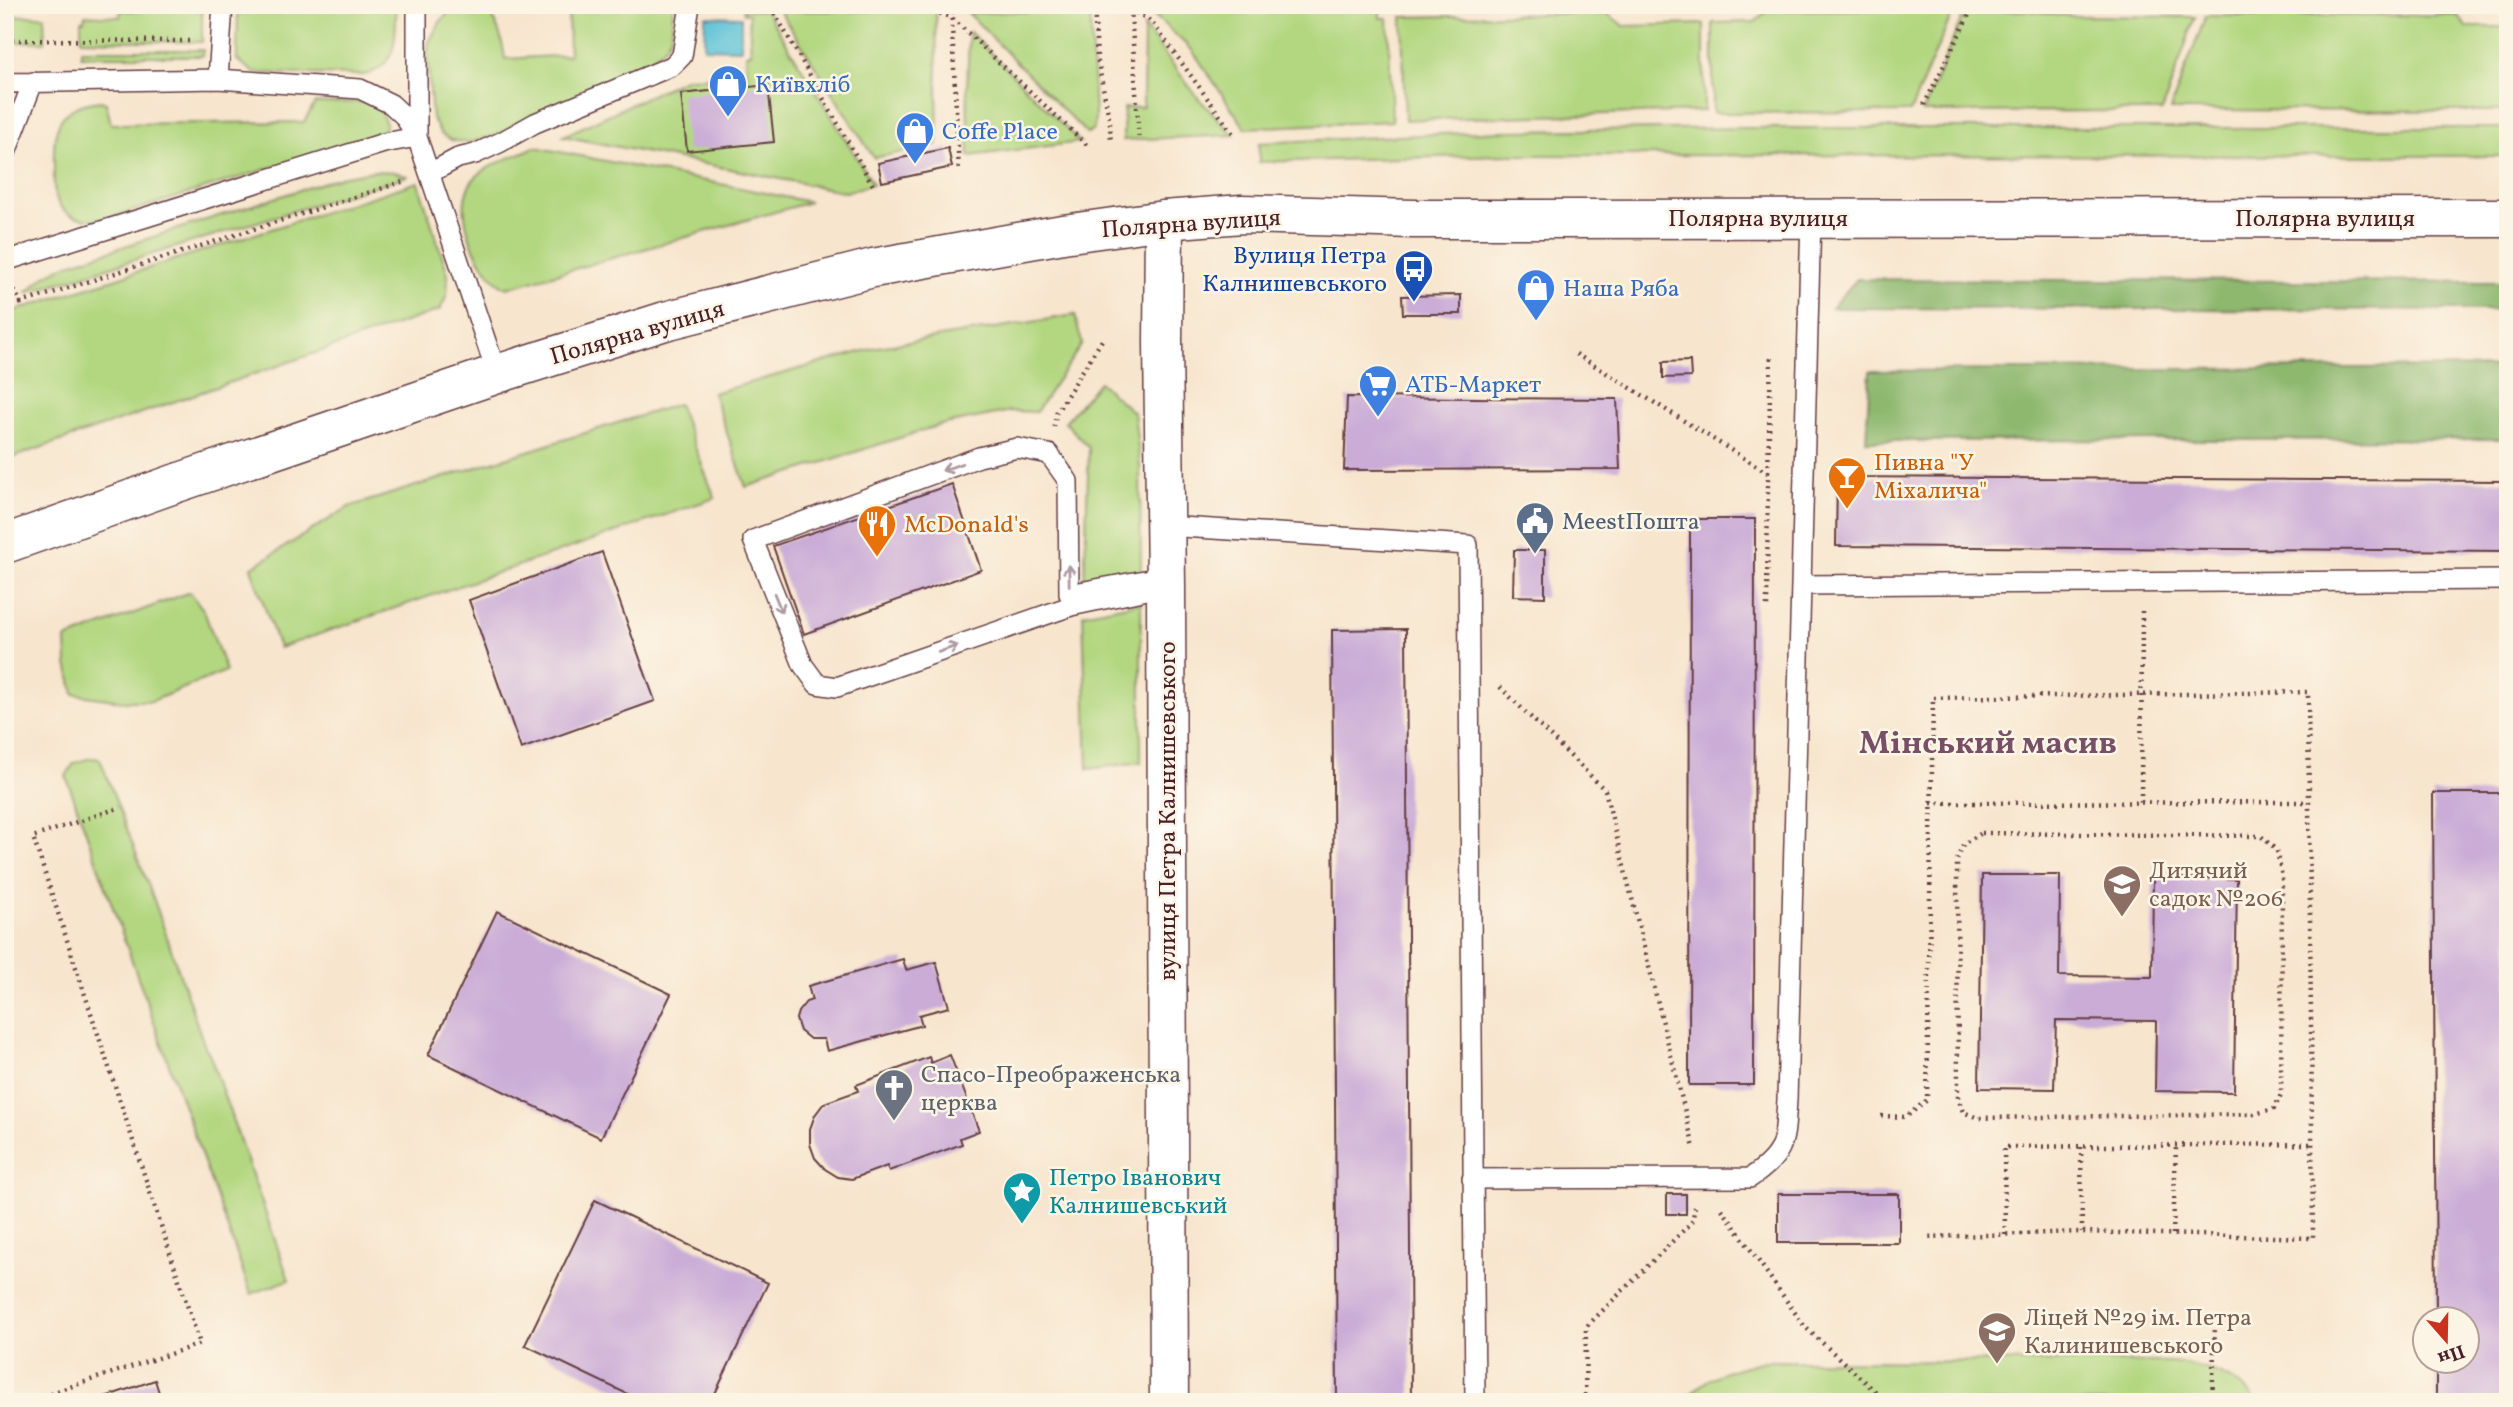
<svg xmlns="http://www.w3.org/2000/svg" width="2513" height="1407" font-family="Vollkorn,serif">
<rect width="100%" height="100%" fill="#fcf5e5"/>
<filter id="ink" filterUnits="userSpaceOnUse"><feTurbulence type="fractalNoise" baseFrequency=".0143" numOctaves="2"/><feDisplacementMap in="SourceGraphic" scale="14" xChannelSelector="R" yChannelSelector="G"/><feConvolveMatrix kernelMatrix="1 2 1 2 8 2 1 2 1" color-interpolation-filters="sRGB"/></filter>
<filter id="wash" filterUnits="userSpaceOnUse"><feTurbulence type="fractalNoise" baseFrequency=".00686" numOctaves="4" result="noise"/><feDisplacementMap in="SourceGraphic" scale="28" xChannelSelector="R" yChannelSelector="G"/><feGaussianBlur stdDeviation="1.57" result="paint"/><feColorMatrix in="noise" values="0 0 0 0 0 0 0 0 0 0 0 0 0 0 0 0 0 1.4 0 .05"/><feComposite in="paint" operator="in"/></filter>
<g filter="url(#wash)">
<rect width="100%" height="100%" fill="#f7e5cd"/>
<!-- green -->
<path fill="#b2d780" stroke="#7e7b56" stroke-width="2" d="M140,5H202V42L81,40V20H84L85,15L120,17L121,10L140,11Z
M238,5H396C396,33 399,67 364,75L255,73L237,60Z
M568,5H673C672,30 675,42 653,57L654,65L498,135L467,143L451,140L441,134L432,118L427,52L429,42L440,22L448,13L461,9L487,11C500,26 502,41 505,59L569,55Z
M1164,5H1380V18H1388L1392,121L1245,128L1192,50L1154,15Z
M1954,9L1910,112L1713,113V23L1755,22L1768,10Z
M743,10H766L873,184L846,192L563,136L687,78L747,76L746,54L751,53L749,14H744Z
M1965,10L2030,11L2070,16L2195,17L2162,111L1923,112Z
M780,11H936L938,145L874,158Z
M1007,12H1090L1095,117C1095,125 1095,131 1087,134L968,13Z
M1606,13L1624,26L1704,24V111L1405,120L1402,17Z
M2457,15L2467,27H2508V111L2170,110L2206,16Z
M5,16H44L45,42H5Z
M1144,27L1199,99L1234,135L1123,140L1124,108L1143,107Z
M969,31L1080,142L969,156L967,90Z
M81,50H203L202,56H81Z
M101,101L106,103L111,124L304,122L315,103L367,102L379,107L386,124L381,136L286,163L113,217C91,222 60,221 55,193C53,184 54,174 54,165C53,126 58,105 101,101Z
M1746,128H2508V156L1508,155L1259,162V143L1501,131Z
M535,147L810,202L507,288C478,275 450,208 473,180C487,164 516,156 535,147Z
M373,171L395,172L407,176L26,293L45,276L66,265L340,177Z
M418,182L448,274L447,295L440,310L5,460V318L11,312Z
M1075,315L1082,344L1036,412L1011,411L940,425L746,487L713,393L878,347Z
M1099,382L1134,413L1140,467L1141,577L1084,587L1089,448L1065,422Z
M678,404L715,498L279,648L251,568L349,507Z
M190,592L204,611L226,671L152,701H121L74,694L67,664L66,639Z
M1141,602V762L1088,769L1083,614Z
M91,758L100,759L154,900L205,1047L209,1053L289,1280L251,1294L66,776L74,763Z
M1765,1361L2173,1362C2205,1368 2236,1373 2256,1402H1685C1702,1375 1736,1368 1765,1361Z"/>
<!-- forest -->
<path fill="#8db86e" stroke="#6c6c4c" stroke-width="2" d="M1857,279L2508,282V310L1831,308Z
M2508,367V439L1866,441L1870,371Z"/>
<!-- water -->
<path fill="#5ac1d7" stroke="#527081" stroke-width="2" d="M705,16L741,17V49L704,48Z"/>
<g id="blocks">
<!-- building -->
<path fill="#caacd7" d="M768,85L774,142L687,151L681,94Z
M948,148L952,167L882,182L878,163Z
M1461,295V314H1403L1402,296Z
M1690,361L1691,377L1663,378V362Z
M1347,397L1617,399L1620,469L1344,470Z
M1837,477L2508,481V551L1836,546Z
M952,484L981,570L804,634L773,546Z
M1690,519H1755L1754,1085H1689Z
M1514,550H1545V597L1513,596Z
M602,552L655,701L521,749L469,600Z
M1406,629L1411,1402H1337L1332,630Z
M2433,793H2508V1402H2436V1362H2468V1320H2436Z
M1982,875H2060L2059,976L2152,977L2153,878L2237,879L2234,1092L2155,1091L2156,1021L2056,1020L2054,1089L1979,1088Z
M497,911L671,994L601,1138L428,1055Z
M903,959L906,970L936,962L949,1007L919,1015L922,1025L827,1051L824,1039H810L800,1031L796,1019L798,1012L806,1002L812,1000L808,986Z
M950,1055L979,1131L960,1138L962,1144L889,1171L887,1166L852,1179L838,1177L825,1169L815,1158L810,1144V1129L815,1115L824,1103L858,1091L856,1085L929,1057L931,1063Z
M1667,1194H1686V1214H1667Z
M1778,1194H1899V1243H1778Z
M595,1200L768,1283L711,1402H644L525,1345Z
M155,1380L162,1402H93V1401Z"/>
</g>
</g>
<g filter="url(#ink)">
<use href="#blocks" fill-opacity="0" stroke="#643d43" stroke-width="2"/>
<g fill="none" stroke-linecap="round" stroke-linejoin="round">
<!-- lane casing -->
<g stroke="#643d43" stroke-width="22">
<path id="lane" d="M218,79L223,5
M5,83L218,79L360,89L391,104L404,116L417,137L497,374
M417,137V5
M5,155L33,82
M430,173L458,158L475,154L501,142L535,123L672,66L682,56L690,5
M5,261L384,143L417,137
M1165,526L1468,545L1475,1402
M1166,576L1069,594L1068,481L1049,454L1017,448L979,457L753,540L803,665L817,684L837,687L1071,606L1166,586
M1801,585L2508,580
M1472,1179L1750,1178C1787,1153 1784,1141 1787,1100L1811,217"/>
</g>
<!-- street casing -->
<g stroke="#643d43" stroke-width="41">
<path id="street" d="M1164,220L1163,343L1166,586L1169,1402"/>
</g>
<!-- secondary casing -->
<g stroke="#643d43" stroke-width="41">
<path id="secondary" d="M5,544L174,484L497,374L665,321L873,268L1063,234L1164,220L1242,214L1413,219L2508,218"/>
</g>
<!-- path -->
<path stroke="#643d43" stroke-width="4.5" stroke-dasharray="2 5" stroke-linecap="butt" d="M718,5H819
M913,5L951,17L1089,147
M951,5L959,172
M1094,5L1097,57L1110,123L1111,143
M1124,5L1152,22L1234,135
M771,7L875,189
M1131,9L1139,142
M5,40L193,41
M1924,105L1974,5
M14,290L21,303L402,182
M5,305L21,303
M1576,354L1768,473L1767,610
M1054,427L1056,413L1104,337
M1768,472L1771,356
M1500,687L1605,790L1694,1148
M2141,802L2142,611
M1931,803L2309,802
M1982,833L2261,836L2277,851L2282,877L2281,1095L2274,1109L2254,1114L1978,1118L1963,1112L1958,1098L1957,861L1963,844Z
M1881,1116L1906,1117L1927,1100L1933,698L2308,692L2313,1238L2082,1232L1925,1237
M2081,1147L2082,1232
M1722,1209L1805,1327L1887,1402
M2173,1234L2176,1146
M2005,1235L2004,1147L2312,1144
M24,1402L200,1344L33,837L121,807
M1585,1402L1586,1327L1692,1222L1695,1207
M2212,1402L2215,1326"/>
<!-- lane -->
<use href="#lane" stroke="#fff" stroke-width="19"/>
<!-- street -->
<use href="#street" stroke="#fff" stroke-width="38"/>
<!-- secondary -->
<use href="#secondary" stroke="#fff" stroke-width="38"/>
</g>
<!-- one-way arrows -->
<defs><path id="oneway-shaft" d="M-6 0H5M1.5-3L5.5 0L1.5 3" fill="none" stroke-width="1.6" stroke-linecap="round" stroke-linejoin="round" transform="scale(1.75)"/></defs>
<g stroke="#ae9aa0">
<use href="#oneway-shaft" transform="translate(952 467) rotate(160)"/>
<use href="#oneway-shaft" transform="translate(1069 575) rotate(-91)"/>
<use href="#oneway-shaft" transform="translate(778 603) rotate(68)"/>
<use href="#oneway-shaft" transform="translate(948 649) rotate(-19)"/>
</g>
</g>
<!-- icons -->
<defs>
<g id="shop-pin" transform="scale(2.0125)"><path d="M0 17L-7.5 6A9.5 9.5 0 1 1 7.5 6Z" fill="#3f7fe0" stroke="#fcf5e5"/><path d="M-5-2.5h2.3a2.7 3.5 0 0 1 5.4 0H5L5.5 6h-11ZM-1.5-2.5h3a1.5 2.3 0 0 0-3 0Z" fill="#fff"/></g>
<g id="bus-pin" transform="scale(2.0125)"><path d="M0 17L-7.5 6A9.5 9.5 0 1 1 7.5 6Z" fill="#1a4fb4" stroke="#fcf5e5"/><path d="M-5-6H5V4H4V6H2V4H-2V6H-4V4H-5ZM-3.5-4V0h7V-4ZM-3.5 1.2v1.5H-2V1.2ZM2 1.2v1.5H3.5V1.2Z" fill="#fff"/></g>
<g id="supermarket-pin" transform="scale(2.0125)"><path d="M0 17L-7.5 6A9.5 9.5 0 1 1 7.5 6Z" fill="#3f7fe0" stroke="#fcf5e5"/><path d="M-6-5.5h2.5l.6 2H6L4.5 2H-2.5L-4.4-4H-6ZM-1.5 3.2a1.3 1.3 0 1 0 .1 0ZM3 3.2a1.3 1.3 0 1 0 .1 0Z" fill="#fff"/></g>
<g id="bar-pin" transform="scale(2.0125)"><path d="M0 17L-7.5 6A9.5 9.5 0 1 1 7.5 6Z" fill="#e8710a" stroke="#fcf5e5"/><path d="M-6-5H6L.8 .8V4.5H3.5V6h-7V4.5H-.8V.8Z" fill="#fff"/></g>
<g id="civic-pin" transform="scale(2.0125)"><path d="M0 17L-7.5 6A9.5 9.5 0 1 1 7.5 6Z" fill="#5c6f8a" stroke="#fcf5e5"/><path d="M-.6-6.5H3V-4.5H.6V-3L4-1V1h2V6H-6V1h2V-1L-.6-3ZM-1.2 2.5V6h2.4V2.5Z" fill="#fff"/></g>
<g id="restaurant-pin" transform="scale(2.0125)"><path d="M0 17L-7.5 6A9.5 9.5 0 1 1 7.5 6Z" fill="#e8710a" stroke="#fcf5e5"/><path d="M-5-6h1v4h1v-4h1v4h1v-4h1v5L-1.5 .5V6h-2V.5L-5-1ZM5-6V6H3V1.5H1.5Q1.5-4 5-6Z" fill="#fff"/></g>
<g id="school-pin" transform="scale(2.0125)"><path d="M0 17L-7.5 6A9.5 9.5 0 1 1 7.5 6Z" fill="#8d6e63" stroke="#fcf5e5"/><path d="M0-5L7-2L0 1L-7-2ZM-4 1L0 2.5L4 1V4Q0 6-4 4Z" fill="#fff"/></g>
<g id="church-pin" transform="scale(2.0125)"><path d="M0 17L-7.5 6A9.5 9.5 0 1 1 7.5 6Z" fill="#6b7280" stroke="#fcf5e5"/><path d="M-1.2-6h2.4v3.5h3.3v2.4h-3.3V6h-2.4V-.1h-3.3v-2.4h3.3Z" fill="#fff"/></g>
<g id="sight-pin" transform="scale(2.0125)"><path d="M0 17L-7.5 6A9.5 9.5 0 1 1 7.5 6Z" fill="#0f9aa8" stroke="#fcf5e5"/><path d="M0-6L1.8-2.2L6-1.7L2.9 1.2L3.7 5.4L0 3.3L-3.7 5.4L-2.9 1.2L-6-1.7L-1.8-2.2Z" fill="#fff"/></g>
</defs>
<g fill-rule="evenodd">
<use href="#shop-pin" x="728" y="84"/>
<use href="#shop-pin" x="915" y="131"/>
<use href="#bus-pin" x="1414" y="269"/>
<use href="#shop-pin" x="1536" y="288"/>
<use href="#supermarket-pin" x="1378" y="384"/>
<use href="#bar-pin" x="1847" y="476"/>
<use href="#civic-pin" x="1535" y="521"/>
<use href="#restaurant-pin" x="877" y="524"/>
<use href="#school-pin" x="2122" y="884"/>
<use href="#church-pin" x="894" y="1088"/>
<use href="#sight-pin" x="1022" y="1191"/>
<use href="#school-pin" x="1997" y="1331"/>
</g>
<g text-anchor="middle" stroke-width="5" stroke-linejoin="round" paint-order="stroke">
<!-- shop labels -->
<g font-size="24" fill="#366cbe" stroke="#fcf5e5" text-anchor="start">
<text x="755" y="92">Київхліб</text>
<text x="942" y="139">Coffe Place</text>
<text x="1563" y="296">Наша Ряба</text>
<text x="1405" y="392">АТБ-Маркет</text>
</g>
<!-- street labels -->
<g font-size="24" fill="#4a1f2b" stroke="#fcf5e5">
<text x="1758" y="226">Полярна вулиця</text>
<text x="2325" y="226">Полярна вулиця</text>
<text transform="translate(1191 223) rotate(-4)" y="8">Полярна вулиця</text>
<text transform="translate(637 332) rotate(-16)" y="8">Полярна вулиця</text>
<text transform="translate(1167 811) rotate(-90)" y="8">вулиця Петра Калнишевського</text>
</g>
<!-- transit labels -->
<g font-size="24" fill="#164399" stroke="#fcf5e5" text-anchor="end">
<text x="1387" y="263">Вулиця Петра<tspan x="1387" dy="28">Калнишевського</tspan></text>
</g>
<!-- food labels -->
<g font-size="24" fill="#c56008" stroke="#fcf5e5" text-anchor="start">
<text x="1874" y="470">Пивна "У<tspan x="1874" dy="28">Міхалича"</tspan></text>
<text x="904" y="532">McDonald's</text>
</g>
<!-- service labels -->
<g font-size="24" fill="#4e5e75" stroke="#fcf5e5" text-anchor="start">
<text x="1562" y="529">MeestПошта</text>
</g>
<!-- education labels -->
<g font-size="24" fill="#785e54" stroke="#fcf5e5" text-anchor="start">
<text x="2149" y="878">Дитячий<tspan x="2149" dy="28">садок №206</tspan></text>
<text x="2024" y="1325">Ліцей №29 ім. Петра<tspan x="2024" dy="28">Калинишевського</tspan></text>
</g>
<!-- worship labels -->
<g font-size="24" fill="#5b616d" stroke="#fcf5e5" text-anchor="start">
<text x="921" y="1082">Спасо-Преображенська<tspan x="921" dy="28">церква</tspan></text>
</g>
<!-- culture labels -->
<g font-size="24" fill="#0d838f" stroke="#fcf5e5" text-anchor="start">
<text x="1049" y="1185">Петро Іванович<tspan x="1049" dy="28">Калнишевський</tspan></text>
</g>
<!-- district labels -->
<g font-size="32" font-weight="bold" fill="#775067" stroke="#fcf5e5">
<text x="1988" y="753">Мінський масив</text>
</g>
</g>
<!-- margin -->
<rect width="2513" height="1407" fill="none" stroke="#fcf5e5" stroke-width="28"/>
<!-- north arrow -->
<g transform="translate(2446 1340) rotate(160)"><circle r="33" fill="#fcf5e5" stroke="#b59f9b" stroke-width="2"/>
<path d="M0-5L12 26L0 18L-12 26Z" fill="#c8321e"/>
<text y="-10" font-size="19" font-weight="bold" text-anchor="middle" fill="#4a1f2b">Пн</text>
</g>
</svg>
